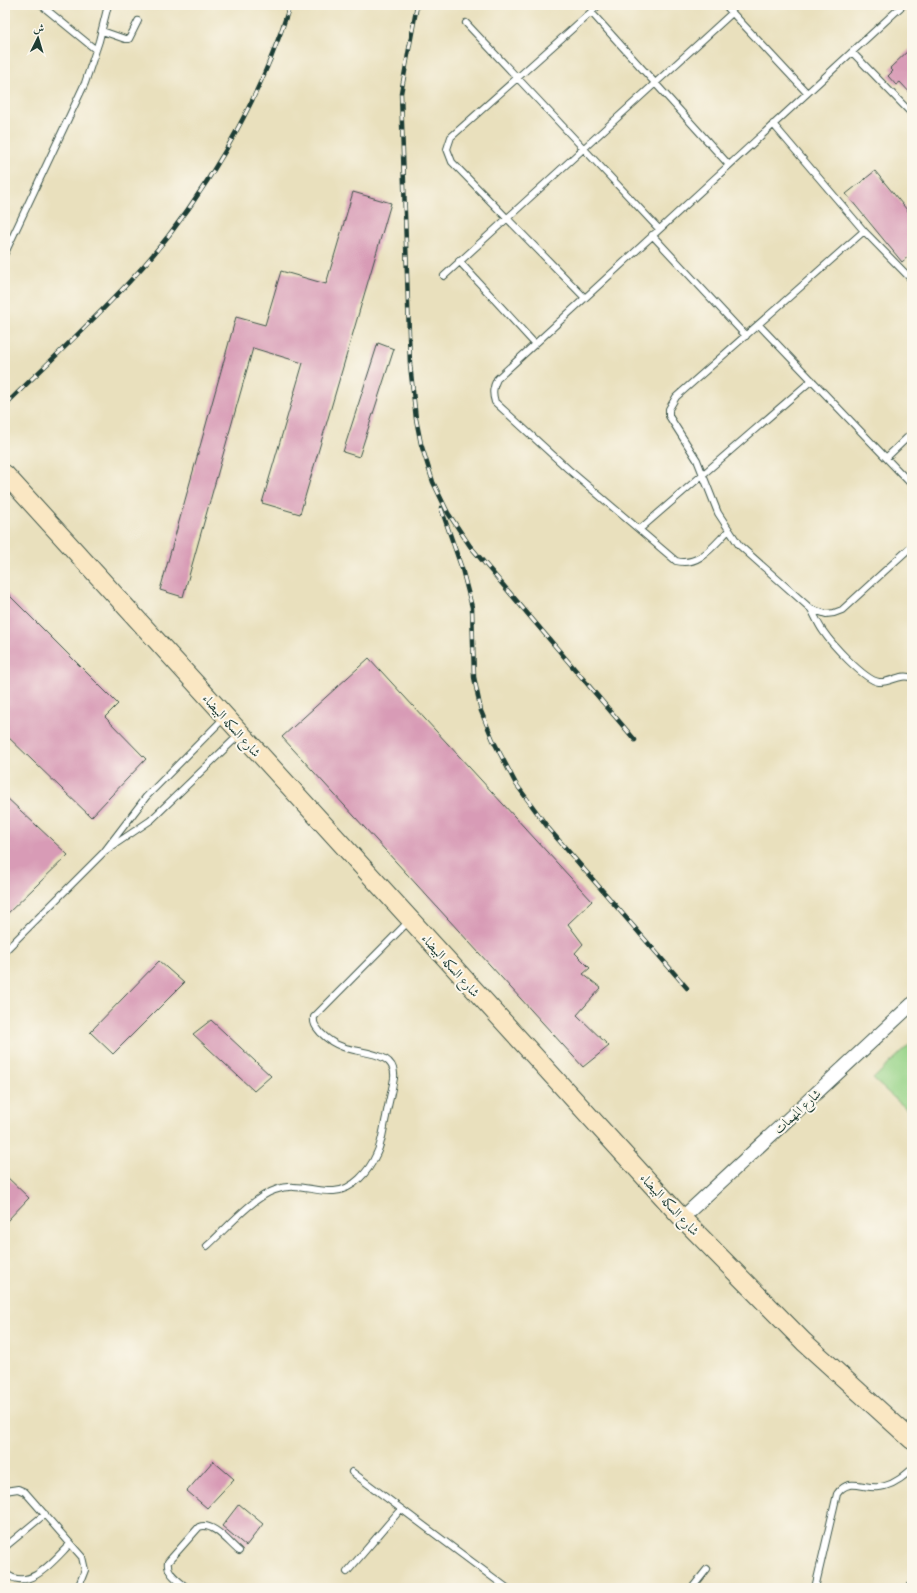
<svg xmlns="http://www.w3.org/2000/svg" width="917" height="1593" font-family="'Libre Bodoni',Amiri,serif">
<rect width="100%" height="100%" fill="#fbf7ec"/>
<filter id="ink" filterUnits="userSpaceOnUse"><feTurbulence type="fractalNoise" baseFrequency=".025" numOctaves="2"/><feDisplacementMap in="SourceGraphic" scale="8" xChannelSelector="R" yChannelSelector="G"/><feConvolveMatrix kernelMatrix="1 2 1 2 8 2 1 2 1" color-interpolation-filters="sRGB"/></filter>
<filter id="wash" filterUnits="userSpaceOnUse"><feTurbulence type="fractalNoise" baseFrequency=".012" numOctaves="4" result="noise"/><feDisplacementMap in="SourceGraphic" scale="16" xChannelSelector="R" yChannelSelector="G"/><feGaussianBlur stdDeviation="0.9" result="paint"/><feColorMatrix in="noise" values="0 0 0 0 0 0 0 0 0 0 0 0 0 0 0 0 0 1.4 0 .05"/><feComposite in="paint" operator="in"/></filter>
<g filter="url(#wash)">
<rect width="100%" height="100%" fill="#e9e0bd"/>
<!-- green -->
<path fill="#98d489" stroke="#5c885e" d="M912,1042V1114L873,1079Z"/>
<g id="blocks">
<!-- building -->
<path fill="#d89bb6" d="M912,47V95L900,82L896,85L888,76L893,71L890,68Z
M875,171L912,216V253L902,262L846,194Z
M353,192L391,203L300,514L262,503L303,363L253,348L183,597L160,590L236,317L265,325L281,271L326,284Z
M378,343L394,349L359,457L343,452Z
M5,591L118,704L105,717L146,759L91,817L5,734Z
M369,658L592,901L568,924L583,944L575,953L590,968L583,974L601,988L577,1015L609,1046L583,1067L282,737Z
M5,796L68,855L5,916Z
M159,961L184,983L113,1054L90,1032Z
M211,1020L271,1076L254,1091L193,1034Z
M5,1175L29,1198L5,1223Z
M213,1461L234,1479L207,1508L187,1491Z
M239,1504L263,1524L246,1546L222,1526Z"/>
</g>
</g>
<g filter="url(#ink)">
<use href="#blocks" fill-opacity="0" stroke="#3d5549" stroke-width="1"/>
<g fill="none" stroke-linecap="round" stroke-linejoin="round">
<!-- lane casing -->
<g stroke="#3d5549" stroke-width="8">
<path id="lane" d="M41,5L96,50
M725,5L807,93
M591,12L729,165
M466,23L659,229
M102,31L125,39H129L138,21
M852,52L912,114
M773,124L864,231L912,280
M864,231L676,397L669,409V416L697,460L718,513L739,545L811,609L826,614L834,613L842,610L912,546
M652,235L746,336
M5,253L85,83L99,41L108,5
M459,261L535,344
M444,276L732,13
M585,298L452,162L447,149L451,137L599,5
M759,325L912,485
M886,458L912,433
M640,529L812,380
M728,531C713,546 699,567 676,561L568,469L495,402C492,393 493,387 497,379L903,5
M811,609C815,616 818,624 823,631C831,643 864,680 879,682C891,683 900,673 912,678
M105,851L151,820L240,734
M5,951L104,852L146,797L224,718
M207,1246C225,1230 253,1197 275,1190C296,1182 313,1192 334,1191C353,1190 369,1171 376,1155C382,1144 383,1130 386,1117C388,1104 392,1091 394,1078C397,1051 361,1054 343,1047C334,1044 327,1039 321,1033C316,1027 313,1024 314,1017L409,921
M352,1472L507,1588
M5,1491L18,1489L25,1492L82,1557L85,1570L78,1588
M5,1547L45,1514
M347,1572L401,1509
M5,1573C29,1593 53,1561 70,1544
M187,1588C179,1581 166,1573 168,1562L199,1527C213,1521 229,1543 239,1551
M692,1588L707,1569
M815,1588L837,1494C850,1475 866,1492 885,1486C896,1483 904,1476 912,1469
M908,1588L912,1585"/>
</g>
<!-- street casing -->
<g stroke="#3d5549" stroke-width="15">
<path id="street" d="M682,1218L912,1004"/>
</g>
<!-- secondary casing -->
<g stroke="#3d5549" stroke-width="20">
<path id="secondary" d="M5,474L682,1218L804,1342L912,1440"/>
</g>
<!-- lane -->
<use href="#lane" stroke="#fff" stroke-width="6"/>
<!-- street -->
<use href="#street" stroke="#fff" stroke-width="13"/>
<!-- secondary -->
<use href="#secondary" stroke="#fae7c3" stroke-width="18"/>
<!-- rail casing -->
<g stroke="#1f3d34" stroke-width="4.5">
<path id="rail" d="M417,5L401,93L410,364L416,419L421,444L433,482L448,513L470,546L635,740
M5,405C47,364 90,324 130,281C200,206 259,104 290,5
M441,508L462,569L472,607L474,677L481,711L493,740L516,784L549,829L687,988"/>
</g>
<!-- rail -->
<use href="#rail" stroke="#fbf7ec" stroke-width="3" stroke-dasharray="9" stroke-linecap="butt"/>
</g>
</g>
<g text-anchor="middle" stroke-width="4" stroke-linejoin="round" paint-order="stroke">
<!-- street labels -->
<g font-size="13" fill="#1f3d34" stroke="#fbf7ec">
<text transform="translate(232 725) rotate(48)" y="5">شارع السكه البيضاء</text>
<text transform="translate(451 965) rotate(48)" y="5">شارع السكه البيضاء</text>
<text transform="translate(797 1111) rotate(-43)" y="5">شارع المهمات</text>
<text transform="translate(670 1204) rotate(47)" y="5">شارع السكه البيضاء</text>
</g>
</g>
<!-- margin -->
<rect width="917" height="1593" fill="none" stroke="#fbf7ec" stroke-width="20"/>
<!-- north arrow -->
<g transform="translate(38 38) rotate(5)" stroke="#fbf7ec" stroke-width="3" paint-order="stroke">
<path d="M0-3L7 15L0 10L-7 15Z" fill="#1f3d34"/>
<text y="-6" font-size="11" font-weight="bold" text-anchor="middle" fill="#1f3d34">ش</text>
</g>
</svg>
